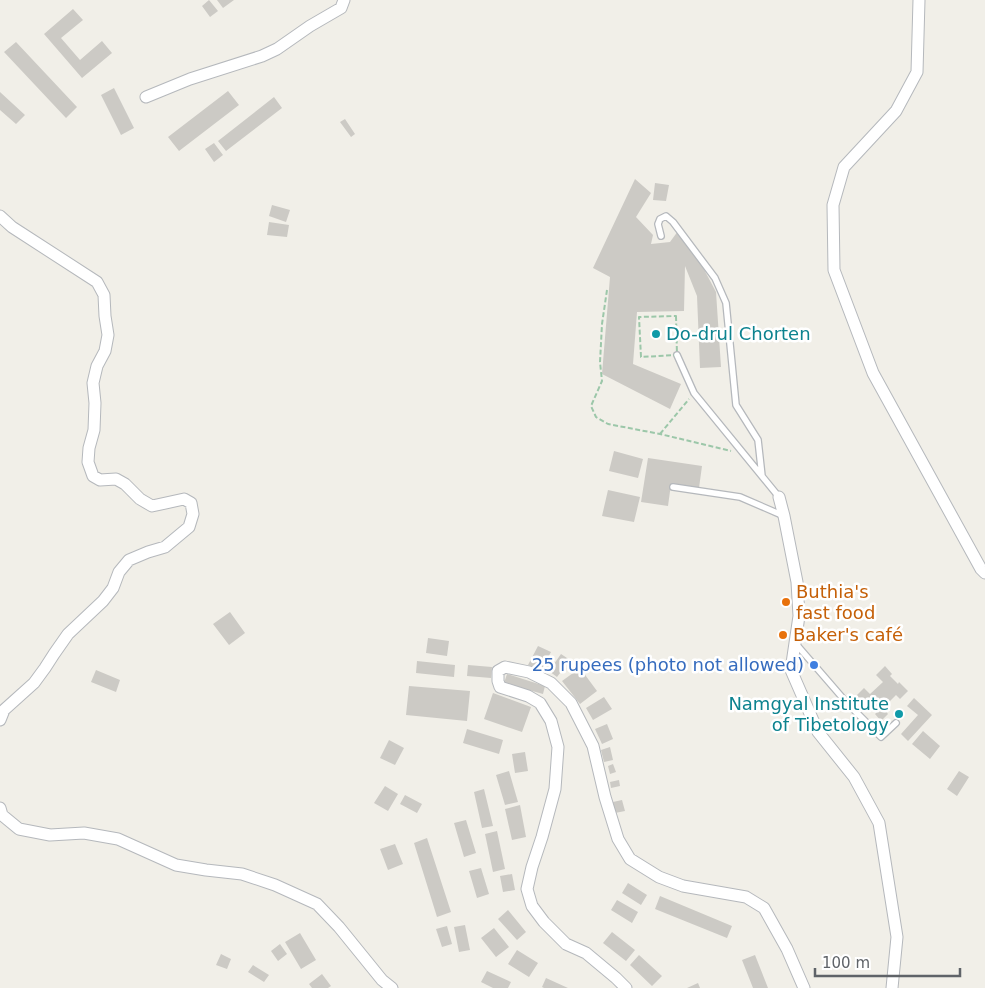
<svg xmlns="http://www.w3.org/2000/svg" width="985" height="988" font-family="'DejaVu Sans',sans-serif">
<rect width="100%" height="100%" fill="#f1efe8"/>
<!-- building -->
<path fill="#cccac5" d="M209,0L218,11L210,17L202,6Z
M217,0H234L223,8Z
M73,9L83,20L61,38L80,60L102,41L112,53L82,78L44,34Z
M16,42L77,107L66,118L4,52Z
M114,88L134,128L121,135L101,95Z
M228,91L239,105L179,151L168,137Z
M0,92L25,115L16,124L0,110Z
M274,97L282,108L226,151L218,141Z
M345,119L355,134L351,137L340,122Z
M214,143L223,155L214,162L205,149Z
M635,179L651,193L636,217L653,235L651,244L670,242L678,231L698,258L716,292L721,367L700,368L697,296L685,266L684,311L637,312L633,364L681,384L670,409L602,374L610,277L593,268Z
M655,183L669,185L666,201L653,200Z
M272,205L290,210L286,222L269,216Z
M269,222L289,225L287,237L267,235Z
M614,451L643,459L638,478L609,471Z
M648,458L702,466L699,488L671,484L668,506L641,502Z
M608,490L640,497L634,522L602,516Z
M230,612L245,633L229,645L213,624Z
M428,638L449,641L447,656L426,653Z
M538,646L551,652L541,671L528,665Z
M561,654L570,660L557,677L549,671Z
M417,661L455,665L454,677L416,673Z
M468,665L492,667L491,678L467,676Z
M885,666L892,674L890,676L898,684L899,682L908,691L900,699L896,695L883,708L888,714L881,721L875,714L878,711L866,700L863,703L856,696L864,688L870,694L883,682L876,675Z
M580,668L597,691L580,704L562,681Z
M96,670L120,680L116,692L91,682Z
M507,674L545,686L543,694L504,683Z
M409,686L470,691L467,721L406,715Z
M493,693L531,707L522,732L484,719Z
M604,697L612,709L593,720L586,708Z
M914,698L932,715L908,741L901,734L918,715L907,706Z
M607,724L613,739L602,744L595,729Z
M467,729L503,740L499,754L463,743Z
M923,731L940,746L930,759L912,744Z
M389,740L404,748L395,765L380,758Z
M610,747L613,760L604,762L601,750Z
M525,752L528,771L515,773L512,754Z
M613,764L616,772L610,774L608,766Z
M509,771L518,802L505,805L496,775Z
M959,771L969,777L957,796L947,789Z
M619,780L620,786L611,788L610,782Z
M385,786L398,794L388,811L374,803Z
M484,789L493,826L482,828L474,792Z
M405,795L422,804L417,813L400,804Z
M622,800L625,811L615,813L613,802Z
M520,805L526,837L512,840L505,809Z
M466,820L476,853L464,857L454,823Z
M497,831L505,869L493,872L485,834Z
M427,838L451,912L437,917L414,843Z
M395,844L403,864L388,870L380,849Z
M481,868L489,894L477,898L469,871Z
M512,874L515,890L503,892L500,876Z
M628,883L647,895L641,905L622,893Z
M660,896L732,926L727,938L655,909Z
M617,900L638,912L632,923L611,910Z
M508,910L526,932L517,940L498,919Z
M465,925L470,950L459,952L454,927Z
M447,926L452,944L442,947L436,929Z
M494,928L509,947L496,957L481,938Z
M612,932L635,950L626,961L603,943Z
M300,933L316,960L301,969L285,942Z
M280,944L287,954L278,961L271,951Z
M517,950L538,963L529,977L508,964Z
M221,954L231,959L227,969L216,965Z
M639,955L662,976L652,986L630,965Z
M755,955L768,988H753L742,960Z
M253,965L269,975L264,982L248,972Z
M487,971L511,982L508,988H493L481,982Z
M322,974L331,986L328,988H312L309,984Z
M546,978L568,988H544L542,987Z
M698,983L700,988H687Z"/>
<g fill="none" stroke-linecap="round" stroke-linejoin="round">
<!-- service casing -->
<g stroke="#b5b8bc" stroke-width="8">
<path id="service" d="M661,236L658,224L660,219L666,216L673,222L715,278L726,303L736,405L758,440L762,476
M677,355L694,393L779,497
M673,487L740,497L784,516
M796,644L847,703L881,737L896,723"/>
</g>
<!-- minor casing -->
<g stroke="#b5b8bc" stroke-width="13">
<path id="minor" d="M919,0L917,72L896,111L844,167L833,205L834,270L873,373L981,569L985,573
M146,97L190,79L262,56L277,49L310,26L341,8L344,0
M0,216L12,227L97,282L104,295L105,316L108,335L105,351L97,366L93,383L95,403L94,430L89,448L88,462L93,476L100,480L116,479L125,484L140,499L152,506L184,499L191,503L193,514L189,527L165,547L148,552L129,560L119,572L113,588L103,601L68,634L54,654L45,668L34,683L4,710L0,720
M779,497L784,516L797,582L799,616L791,670L818,732L854,777L879,823L897,937L892,988
M0,808L2,815L19,829L50,835L84,833L118,839L176,865L206,870L242,874L275,885L317,904L339,927L382,980L392,988
M626,988L616,978L586,953L566,944L544,922L532,906L527,889L532,867L542,837L555,789L558,747L551,721L540,703L528,696L500,687L498,681V671L505,667L529,672L551,683L571,703L593,746L605,797L618,839L630,859L659,877L683,886L746,897L764,908L787,949L804,988"/>
</g>
<!-- path -->
<path stroke="#9cc7a9" stroke-width="2" stroke-dasharray="5 2.5" stroke-linecap="butt" d="M607,290L602,324L600,362L602,381L591,406L596,417L608,424L660,434L731,451
M676,316L677,355L641,357L639,317Z
M660,434L689,399"/>
<!-- service -->
<use href="#service" stroke="#fff" stroke-width="5.5"/>
<!-- minor -->
<use href="#minor" stroke="#fff" stroke-width="11"/>
</g>
<!-- markers -->
<g fill="#0f9aa8" stroke="#fff" stroke-width="2">
<circle cx="656" cy="334" r="5"/>
<circle cx="899" cy="714" r="5"/>
</g>
<g fill="#e8710a" stroke="#fff" stroke-width="2">
<circle cx="786" cy="602" r="5"/>
<circle cx="783" cy="635" r="5"/>
</g>
<circle fill="#3f7fe0" stroke="#fff" stroke-width="2" cx="814" cy="665" r="5"/>
<g text-anchor="middle" stroke-width="5" stroke-linejoin="round" paint-order="stroke">
<!-- culture labels -->
<g font-size="18" fill="#0d838f" stroke="#fff" text-anchor="start">
<text x="666" y="340">Do-drul Chorten</text>
<text x="889" y="710" text-anchor="end">Namgyal Institute<tspan x="889" dy="21">of Tibetology</tspan></text>
</g>
<!-- food labels -->
<g font-size="18" fill="#c56008" stroke="#fff" text-anchor="start">
<text x="796" y="598">Buthia's<tspan x="796" dy="21">fast food</tspan></text>
<text x="793" y="641">Baker's café</text>
</g>
<!-- shop labels -->
<g font-size="18" fill="#366cbe" stroke="#fff" text-anchor="end">
<text x="804" y="671">25 rupees (photo not allowed)</text>
</g>
</g>
<!-- scale -->
<path d="M815 968v8h145v-8" fill="none" stroke="#5f6368" stroke-width="2.5"/>
<text x="822" y="968" font-size="15" fill="#5f6368" stroke="#ffffff" stroke-width="4" paint-order="stroke">100 m</text>
</svg>
